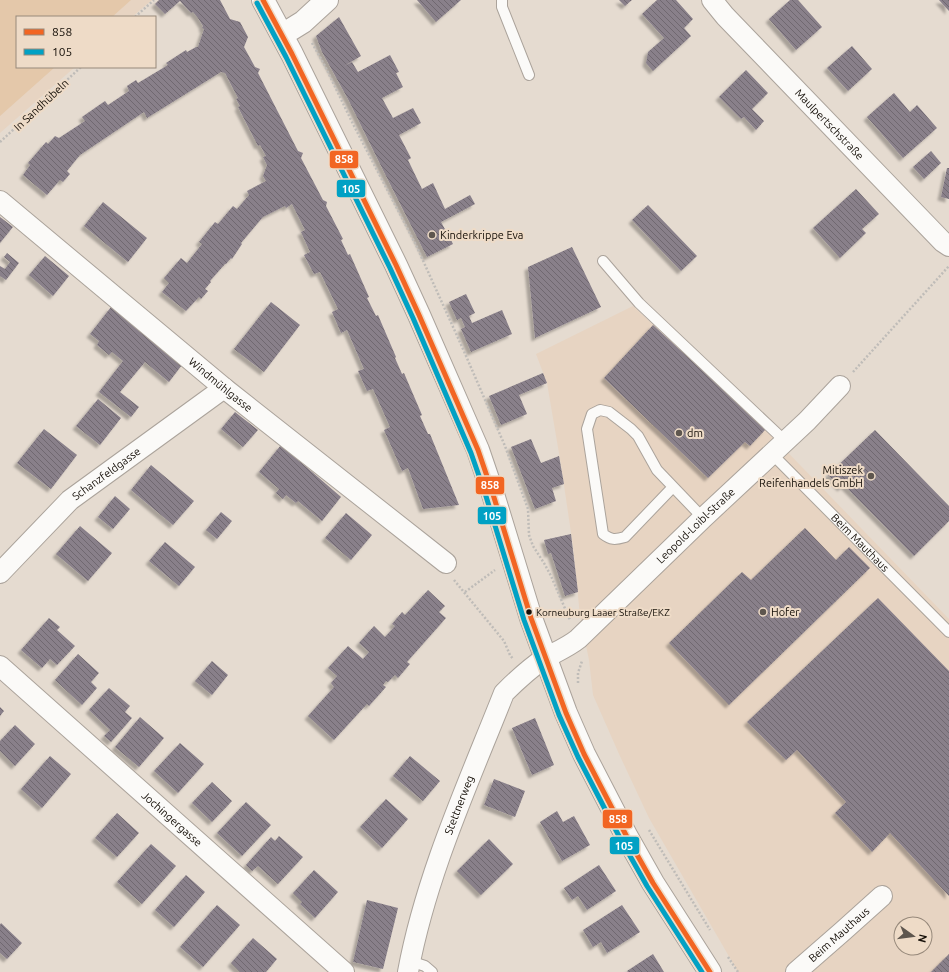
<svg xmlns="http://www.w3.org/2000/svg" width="949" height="972" font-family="Ubuntu,sans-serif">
<defs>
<pattern id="building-back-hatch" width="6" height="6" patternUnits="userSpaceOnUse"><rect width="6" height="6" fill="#89808a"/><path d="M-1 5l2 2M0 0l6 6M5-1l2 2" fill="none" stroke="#6f676f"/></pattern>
<filter id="shadow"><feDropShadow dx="-3.5" dy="3.5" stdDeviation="1" flood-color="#0004"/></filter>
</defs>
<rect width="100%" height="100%" fill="#e5dbd0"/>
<!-- built -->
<path fill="#e7d4c2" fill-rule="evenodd" d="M0,0H152L132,17H17V67H75L0,133Z
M633,306L770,434L949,619V972H738L649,818L619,754L593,695L589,660L580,616L573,546L561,465L547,383L536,354ZM901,924H925V948H901Z"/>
<!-- grass -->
<path fill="#e4c8aa" d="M0,0H131L112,17H17V67H55L0,116Z"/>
<!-- building -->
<path fill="url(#building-back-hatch)" filter="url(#shadow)" d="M159,0H220L230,19L240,22L248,37L244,47L255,67L260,69L258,73L298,151L303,153L301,158L323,200L327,202L326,206L343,239L341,240L348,255L350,254L369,297L367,298L376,316L378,315L396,357L395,358L402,374L404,373L422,415L420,416L428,434H430L459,505L423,509L408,468L402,471L384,430L390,427L373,389L367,391L358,371L364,369L347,330L341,333L332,312L338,309L320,272L314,274L304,255L310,252L301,232L305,230L292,204L286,208L285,206L263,217L241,243L242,244L232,259L231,258L226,264H225L210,281L211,282L205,289L208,291L201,299L199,297L186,311L162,292L169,283L164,278L181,258L187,263L202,244L199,242L215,222L218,224L233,206L237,209L249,195L247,191L266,181L263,176L267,165L263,157L266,156L260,145L258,146L238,107L240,106L236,99L238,98L225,73L221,72L147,118L144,112L80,155L67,171L70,174L63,182L60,180L47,195L23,175L30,165L28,163L46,142L48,144L55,136L59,138L85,121L82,117L105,101L108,105L129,91L127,86L136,80L138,83L168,65L166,63L186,50L187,52L196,47H198L204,29L202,28L203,26L198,18L193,12L191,13L180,1L165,14L155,4Z
M417,0H461L436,22Z
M619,0H632L625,6Z
M657,0H676L693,19L684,28L691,36L653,71L646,63L648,52L664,38L642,14Z
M790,0H798L822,27L796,50L769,19Z
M939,0H949V11Z
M339,17L361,56L344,66L352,62L358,72L390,55L399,72L396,73L403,87L382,98L393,118L413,108L421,123L399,135L411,158L408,160L422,189L433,183L445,209L470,195L475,204L441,222L453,244L427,257L384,172L348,99L322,52L316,36Z
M852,46L872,69L848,91L827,68Z
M746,70L768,93L752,109L764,121L756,130L744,117L741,119L719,97Z
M894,93L910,112L917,105L937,128L903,158L867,117Z
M931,151L941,163L924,179L913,167Z
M947,168H949V199L941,197Z
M856,189L879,214L862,229L866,233L840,258L813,228Z
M103,202L147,238L128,262L84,226Z
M648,205L697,256L681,271L632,220Z
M0,217L13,227L0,243Z
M572,247L601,307L535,338L528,267Z
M7,253L19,263L6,280L0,276V266L5,269L10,262L4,257Z
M45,256L69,276L53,296L29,275Z
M466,294L475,313L469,316L472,323L502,310L512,334L471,352L461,329L465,327L461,318L457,320L449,302Z
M271,302L300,325L264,372L234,349Z
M111,307L182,365L169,382L145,362L120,392L139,407L131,417L99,392L123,361L112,352L109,355L97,345L99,341L90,334Z
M653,325L766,429L750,446L745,442L708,478L604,378Z
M543,373L547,383L519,395L527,414L501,425L489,396Z
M98,399L121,418L100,445L76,426Z
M235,412L258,430L243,447L221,429Z
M44,429L77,455L51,489L17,463Z
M875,430L949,506V521L914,556L844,485L841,488L828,475Z
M531,439L541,463L559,456L564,484L552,488L556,501L535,509L511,447Z
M281,445L341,497L322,521L298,501L296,503L286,495L283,499L276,493L279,489L259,472Z
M151,465L194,501L173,525L131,490Z
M115,496L130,509L113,529L98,517Z
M221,512L232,521L217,539L206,530Z
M346,513L372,535L351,560L325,538Z
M80,526L112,553L88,581L56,554Z
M805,528L836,560L849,547L870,568L729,705L669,643L742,572L751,580Z
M571,534L578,592L565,596L551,553L548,554L544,540Z
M165,542L195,567L179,586L149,561Z
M428,590L445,606L439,612L446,618L407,662L410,664L398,678L395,675L388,682L386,681L383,685L386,687L369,706L367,704L334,740L308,716L334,687L331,683L337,676L328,668L348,646L363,659L369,652L359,643L374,626L385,637L395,626L392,624L402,612L405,615Z
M878,598L949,671V896L890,833L872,852L835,813L846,802L797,750L786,760L747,722Z
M49,618L60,627L57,630L75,646L57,665L50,659L42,668L21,650Z
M78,654L99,673L91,682L97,688L82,705L55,680Z
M212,661L228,675L212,695L195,681Z
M109,688L130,706L125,712L132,718L111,742L104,736L110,730L89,710Z
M0,707L4,711L0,716Z
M140,717L164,738L139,767L115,747Z
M535,718L554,765L532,775L512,728Z
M15,725L35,744L15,766L0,751V741Z
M180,743L204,764L178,793L154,771Z
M50,756L71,774L42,808L21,789Z
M410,756L440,781L423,801L393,776Z
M494,779L525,791L515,817L484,805Z
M212,782L232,801L212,822L192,803Z
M386,799L408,819L382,848L360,827Z
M246,802L271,825L242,856L217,833Z
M557,811L563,822L574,816L590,845L562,861L540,822Z
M117,813L139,833L117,857L95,838Z
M279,836L303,857L278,884L258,866L252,871L246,865L271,837L275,841Z
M489,839L513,864L481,895L457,871Z
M151,844L176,866L142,904L117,882Z
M599,865L616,891L587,910L578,896L572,900L564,888Z
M314,870L338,892L315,918L300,904L302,902L293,893Z
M186,875L205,892L174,927L155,910Z
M367,900L398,908L383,969L353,962Z
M217,905L240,925L203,967L180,947Z
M622,905L640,932L607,953L601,942L593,947L583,930Z
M1,923L22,943L7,959L0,953V925Z
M253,938L277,959L266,972H240L231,963Z
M653,954L664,972H628L627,971Z
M949,954V972H931Z"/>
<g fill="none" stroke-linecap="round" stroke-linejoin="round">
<!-- lane casing -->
<g stroke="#aba39b" stroke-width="12">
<g id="lane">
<path d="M502,0V7L529,75"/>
<path d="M603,261L639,303L785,441"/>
<path id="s1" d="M772,454L949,632"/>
<path d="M673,487L625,537C615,540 611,540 603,534L587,429L592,414L600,410L609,412L631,429L638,436L657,470L703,518"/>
<path d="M410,961L425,966L432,972"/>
</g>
</g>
<!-- street casing -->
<g stroke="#aba39b" stroke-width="22">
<g id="street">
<path id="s2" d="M712,0L725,16L943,242L949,246"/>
<path id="s3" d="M0,201L224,388L446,563"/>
<path id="s4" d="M0,573L70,500L224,388"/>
<path id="s5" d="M0,666L344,972"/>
<path id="s6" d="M408,972C426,875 468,784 504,693C517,680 530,668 545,658C556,652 568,647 578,639L703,518L807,421L840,386"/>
<path id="s7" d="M796,972L843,931L882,896"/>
</g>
</g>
<!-- secondary casing -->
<g stroke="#aba39b" stroke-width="24">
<path id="secondary" d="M263,0L292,54L396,265L419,315L478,450L492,491L531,618L566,713L584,754L627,837L653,883L710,972
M282,35L303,22L327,0"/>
</g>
<!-- path -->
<path stroke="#bfbcb8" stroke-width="2.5" stroke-dasharray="2 2" stroke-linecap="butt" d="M135,17L154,0
M312,43L325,66L353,124L416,245L463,349L505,446L528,509L529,535L533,546L544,563L551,576L570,620
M0,142L81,67
M853,372L949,266
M454,580L504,641L510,655L513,659
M465,592L495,570
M578,683V673L582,661
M649,830L710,930
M728,957L738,972"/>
<!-- lane -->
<use href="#lane" stroke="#fbfaf8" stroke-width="10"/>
<!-- street -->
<use href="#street" stroke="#fbfaf8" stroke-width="20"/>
<!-- secondary -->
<use href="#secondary" stroke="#fbfaf8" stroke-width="22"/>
<!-- bus-1 casing -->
<g stroke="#eedbc7" stroke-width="8">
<path id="bus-1" d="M263,0L292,54L396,265L419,315L478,450L492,491L531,618L566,713L584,754L627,837L653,883L710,972"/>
</g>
<!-- bus-2 casing -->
<g stroke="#eedbc7" stroke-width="8">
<path id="bus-2" d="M257,3L286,57L390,268L413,318L471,453L485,493L524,620L559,715L578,757L621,840L647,886L702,972"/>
</g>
<!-- bus-1 -->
<use href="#bus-1" stroke="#f26522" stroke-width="5"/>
<!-- bus-2 -->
<use href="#bus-2" stroke="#01a1c4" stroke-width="5"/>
</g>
<!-- markers -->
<g fill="#5e564e" stroke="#eedbc7" stroke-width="1.5">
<circle cx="432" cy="235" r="4"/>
<circle cx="679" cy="433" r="4"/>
<circle cx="871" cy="476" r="4"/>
<circle cx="763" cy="612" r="4"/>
</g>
<circle fill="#150f08" stroke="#eedbc7" stroke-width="1.5" cx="529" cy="612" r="3.5"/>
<g text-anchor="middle" stroke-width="4" stroke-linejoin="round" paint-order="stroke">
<!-- bus labels -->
<g font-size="10" fill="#150f08" stroke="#eedbc7" text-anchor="start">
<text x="536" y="616">Korneuburg Laaer Straße/EKZ</text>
</g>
<!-- street labels -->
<g font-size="11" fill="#150f08" stroke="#eedbc7">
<text transform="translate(41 105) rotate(-43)" y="4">In Sandhübeln</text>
<text dy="4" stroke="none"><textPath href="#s2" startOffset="171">Maulpertschstraße</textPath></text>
<text dy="4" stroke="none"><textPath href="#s3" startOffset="287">Windmühlgasse</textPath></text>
<text dy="4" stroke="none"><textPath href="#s4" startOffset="146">Schanzfeldgasse</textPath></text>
<text dy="4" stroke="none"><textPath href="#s6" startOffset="551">Leopold-Loibl-Straße</textPath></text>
<text dy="4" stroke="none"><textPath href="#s1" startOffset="125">Beim Mauthaus</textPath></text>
<text dy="4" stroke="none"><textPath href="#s6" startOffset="175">Stettnerweg</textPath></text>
<text dy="4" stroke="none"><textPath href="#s5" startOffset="230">Jochingergasse</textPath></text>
<text dy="4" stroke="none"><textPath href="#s7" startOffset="57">Beim Mauthaus</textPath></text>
</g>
<!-- poi labels -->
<g font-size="11" fill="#150f08" stroke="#eedbc7" text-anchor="start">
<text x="440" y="239">Kinderkrippe Eva</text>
<text x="687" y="437">dm</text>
<text x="863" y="474" text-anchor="end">Mitiszek<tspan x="863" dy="13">Reifenhandels GmbH</tspan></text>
<text x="771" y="616">Hofer</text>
</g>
</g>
<g stroke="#eedbc7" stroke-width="1.5">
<rect x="329" y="150" width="30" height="19" rx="4" fill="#f26522"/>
<rect x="336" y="179" width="30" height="19" rx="4" fill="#01a1c4"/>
<rect x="475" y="476" width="30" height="19" rx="4" fill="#f26522"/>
<rect x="477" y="506" width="30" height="19" rx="4" fill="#01a1c4"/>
<rect x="602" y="809" width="31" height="20" rx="4" fill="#f26522"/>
<rect x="609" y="836" width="31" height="19" rx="4" fill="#01a1c4"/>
</g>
<g font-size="11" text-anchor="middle" font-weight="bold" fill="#fff">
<text x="344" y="163">858</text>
<text x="351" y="193">105</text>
<text x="490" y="489">858</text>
<text x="492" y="520">105</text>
<text x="618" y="823">858</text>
<text x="624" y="850">105</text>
</g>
<!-- legend -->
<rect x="16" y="16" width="140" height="52" fill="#eedbc7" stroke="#97897b"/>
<rect x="24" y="29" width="20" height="6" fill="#f26522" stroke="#97897b"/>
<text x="52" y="36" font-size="12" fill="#150f08">858</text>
<rect x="24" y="49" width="20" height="6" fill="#01a1c4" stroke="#97897b"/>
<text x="52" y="56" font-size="12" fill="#150f08">105</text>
<!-- north arrow -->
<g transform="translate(913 936) rotate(104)"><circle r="19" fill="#eedbc7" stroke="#97897b"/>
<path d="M0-3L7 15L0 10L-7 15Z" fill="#5e564e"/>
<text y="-6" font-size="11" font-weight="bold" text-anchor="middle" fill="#150f08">N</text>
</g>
</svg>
